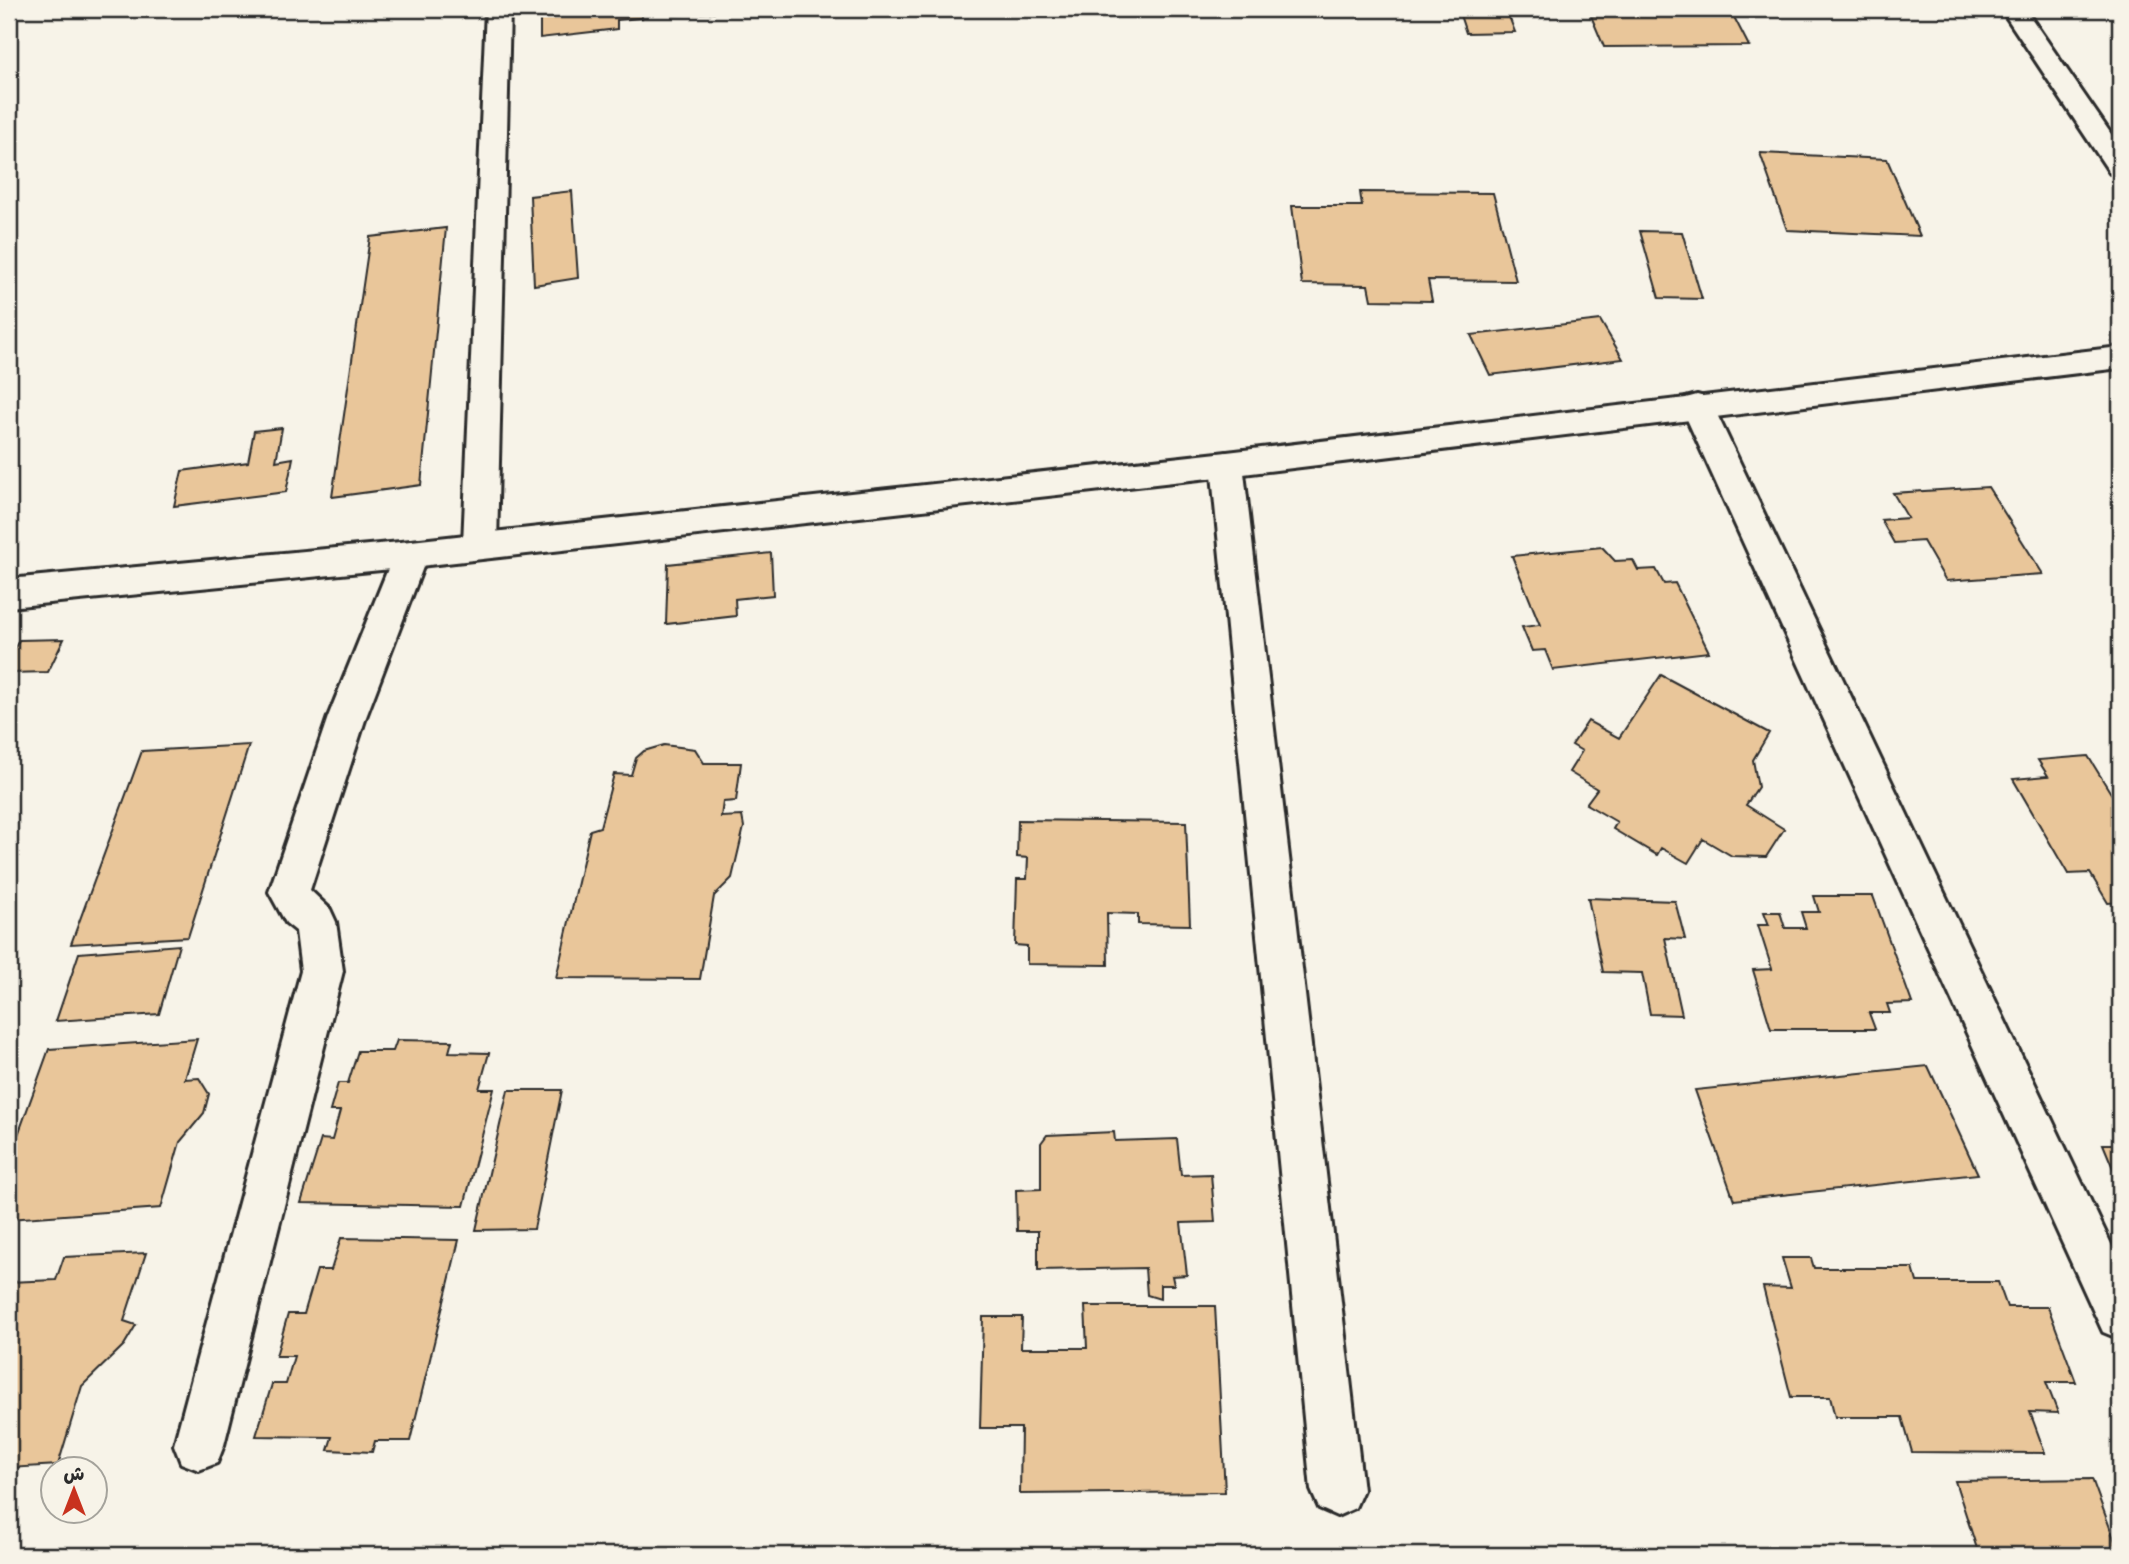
<svg xmlns="http://www.w3.org/2000/svg" width="2129" height="1564" font-family="Kalam,'Playpen Sans Arabic',sans-serif">
<rect width="100%" height="100%" fill="#f7f3e8"/>
<filter id="ink" filterUnits="userSpaceOnUse"><feTurbulence type="fractalNoise" baseFrequency=".0143" numOctaves="2"/><feDisplacementMap in="SourceGraphic" scale="14" xChannelSelector="R" yChannelSelector="G"/><feConvolveMatrix kernelMatrix="1 2 1 2 8 2 1 2 1" color-interpolation-filters="sRGB"/></filter>
<g filter="url(#ink)">
<!-- building -->
<path fill="#e9c69a" stroke="#2b2b2b" stroke-width="2" d="M642,9V18L617,20V29L540,38V10Z
M673,9H727V11L673,15Z
M1458,9H1506L1515,32L1466,33Z
M1733,15L1749,46L1604,47L1591,16Z
M1760,153L1887,159L1920,236L1787,230Z
M572,191L578,278L534,285L530,196Z
M1360,192L1493,193L1516,281L1428,280L1432,301L1371,300L1368,285L1302,284L1292,206H1362Z
M446,228L421,485L332,497L370,237Z
M1640,231L1682,232L1702,299L1659,298Z
M1600,320L1623,359L1490,375L1471,335Z
M282,428L276,461L293,458L286,492L174,506L182,471L248,462L254,431Z
M1988,487L2043,574L1946,581L1923,541L1894,543L1881,520L1908,518L1893,493Z
M1602,547L1615,561L1633,560L1638,570L1656,569L1664,584L1675,583L1709,652L1553,670L1545,650L1532,651L1522,627L1540,625L1512,556Z
M771,553L773,595L735,599L736,616L666,624L668,564Z
M64,639L48,672L9,673V659L19,640Z
M1661,675L1769,733L1753,760L1758,787L1746,805L1784,829L1766,857L1732,856L1703,839L1688,863L1661,848L1657,855L1613,829L1617,822L1586,804L1597,789L1569,772L1582,751L1572,745L1588,721L1619,738Z
M249,745L188,937L71,944L142,751Z
M664,745L695,749L704,763H741L736,801L723,802L721,817L742,816L744,827L732,878L714,896L700,979L556,978L590,830L600,827L614,774L631,775L636,758L644,751Z
M2088,756L2120,808V902L2108,903L2090,873L2068,874L2013,779L2048,776L2038,760Z
M1018,820L1186,822L1190,925L1138,924V914L1107,913L1108,965L1027,964V946L1015,945L1017,879H1027L1028,858L1017,857Z
M1814,896H1873L1912,1003L1887,1004L1890,1013H1869L1875,1029H1771L1753,970L1772,969L1758,925H1769L1764,912H1780L1785,928H1806L1801,912H1819Z
M1588,898L1675,901L1685,939L1665,938L1682,1015L1650,1014L1642,973L1603,972Z
M179,945L159,1014L56,1021L79,953Z
M197,1039L185,1079L199,1078L209,1094L204,1113L180,1142L161,1208L9,1219V1160L49,1049Z
M397,1040L452,1041L449,1052L489,1053L479,1089H494L464,1206L301,1203L321,1139L332,1140L340,1111H330L338,1083H348L358,1051H393Z
M1928,1066L1978,1174L1734,1200L1695,1090Z
M508,1090H562L534,1229L476,1230Z
M1114,1132L1115,1141L1177,1139L1181,1175L1211,1174L1215,1222L1181,1223L1187,1275L1172,1276L1174,1285H1160V1299L1147,1295L1145,1268L1038,1270V1231H1017L1016,1190L1041,1189V1143L1047,1135Z
M2103,1144H2120V1185Z
M341,1238L459,1240L410,1441H375L372,1452L328,1450L332,1437L256,1436L272,1384H286L294,1356H276L288,1314H304L317,1270H331Z
M146,1253L124,1321L136,1325L124,1345L82,1386L58,1465L9,1468V1282L56,1280L64,1257Z
M1782,1258H1811L1814,1268H1913L1917,1282H1998L2007,1307H2048L2076,1382H2046L2058,1413L2030,1412L2045,1453L1912,1452L1902,1417H1835L1830,1397H1791L1763,1287L1791,1288Z
M1085,1306H1215L1225,1492L1020,1494L1021,1428H980L983,1317H1022L1021,1348H1087Z
M2092,1479L2120,1555H1979L1955,1481Z"/>
<g fill="none" stroke-linecap="round" stroke-linejoin="round">
<!-- street casing -->
<g stroke="#2b2b2b" stroke-width="6">
<path id="street" d="M486,9H510L497,544L492,553L480,557L468,553L463,544Z
M2001,9H2025L2120,147V175L2110,173Z
M1697,395L1708,398L1713,406L2120,1263V1339L2103,1332L1681,406L1686,398Z
M1227,452L1239,456L1243,464L1363,1490L1355,1508L1337,1516L1319,1508L1311,1490L1211,464L1215,456Z
M411,541L423,545L428,554L366,717L310,890L330,909L336,922L343,971L224,1445L217,1463L199,1470L181,1463L174,1445L301,971L296,931L286,923L269,892L328,717L394,554L399,545Z"/>
</g>
<!-- secondary casing -->
<g stroke="#2b2b2b" stroke-width="6">
<path id="secondary" d="M2120,347V368L1227,476L411,567L9,607V579L411,541L1227,452Z"/>
</g>
<!-- street -->
<use href="#street" fill="#f7f3e8" fill-rule="evenodd"/>
<!-- secondary -->
<use href="#secondary" fill="#f7f3e8" fill-rule="evenodd"/>
</g>
</g>
<!-- margin -->
<rect width="2129" height="1564" fill="none" stroke="#f7f3e8" stroke-width="35"/>
<rect x="18" y="18" width="2094" height="1529" fill="none" stroke="#2b2b2b" stroke-width="2.5" filter="url(#ink)"/>
<!-- north arrow -->
<g transform="translate(74 1490)"><circle r="33" fill="#f7f3e8" stroke="#a5a39c" stroke-width="2"/>
<path d="M0-5L12 26L0 18L-12 26Z" fill="#c8321e"/>
<text y="-10" font-size="19" font-weight="bold" text-anchor="middle" fill="#2b2b2b">ش</text>
</g>
</svg>
